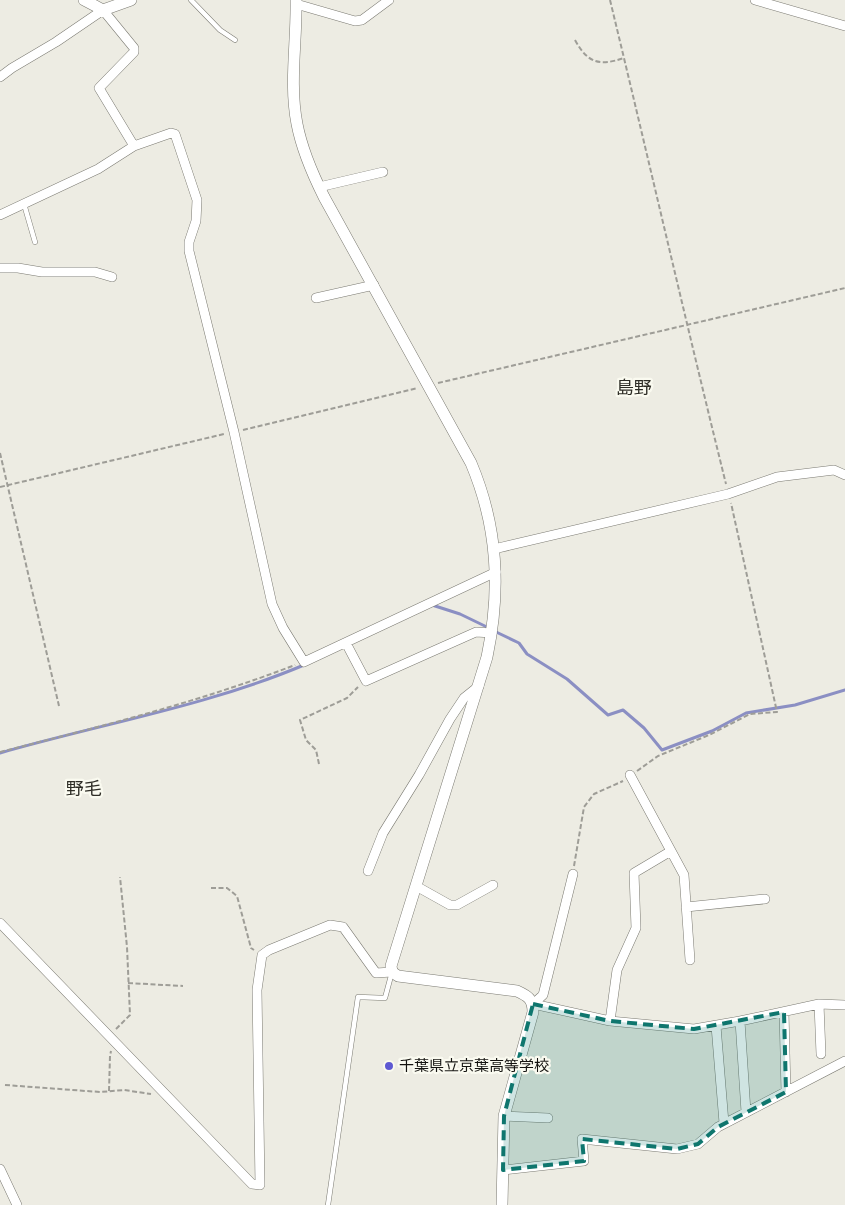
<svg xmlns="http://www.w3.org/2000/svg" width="845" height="1205" font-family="'DejaVu Sans','Noto Sans JP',sans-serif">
<rect width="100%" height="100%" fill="#edece3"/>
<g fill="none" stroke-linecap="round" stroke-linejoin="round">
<!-- stream -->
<path stroke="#8b8fc3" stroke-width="3" d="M432,605L460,614L489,628
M494,631L519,643L527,654L567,679L608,715L623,710L644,728L662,750L712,731L746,713L795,705L845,690
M0,753C101,724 207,706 304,665"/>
<!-- service casing -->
<g stroke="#7b7a72" stroke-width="5.5">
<path id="service" d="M191,0L220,30L235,40
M24,204L35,242
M328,1205L358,997L385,998L392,972"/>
</g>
<!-- minor casing -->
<g stroke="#7b7a72" stroke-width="10">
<path id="minor" d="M755,0L845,26
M296,4L355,21L362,20L389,0
M0,77L12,68L56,42L103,10L134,48V52L99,88L134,146
M319,187L383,172
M0,215L98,169L134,146L171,133L175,134L197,200L196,221L189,242V251L234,432L272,604L283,628L304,662L496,572
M0,268H18L42,272H95L112,277
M316,298L374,285
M494,549L728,494L777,477L834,470L845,475
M346,643L366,681L476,632L492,633
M630,775L684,875L690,960
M368,871L383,833L419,775L450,719L464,698L479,686
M416,886L450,905H457L493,885
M686,907L765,899
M0,923L252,1184L260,1185L257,990L262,955L269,950L330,925L343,927L376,973L392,972
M533,1004L610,1021L694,1029L740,1021L819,1004L845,1005
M533,1004L543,995L573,874
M819,1004L821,1054
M784,1012L786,1092
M610,1021L617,970L636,928L634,873L671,851
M740,1021L746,1112
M716,1026L724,1123
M504,1116L548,1118
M0,1169L17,1205
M503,1170L584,1161L582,1139L677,1149L698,1144L718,1127L845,1061"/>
</g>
<!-- tertiary casing -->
<g stroke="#7b7a72" stroke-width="12">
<path id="tertiary" d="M84,0L103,10L131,0
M296,0C297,41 289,83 297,124C302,150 312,173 324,197L471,463C498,527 501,590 487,657L391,966L392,972L398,976L517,991C528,996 533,999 533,1012L504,1116L502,1205"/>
</g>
<!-- path -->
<path stroke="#9e9d97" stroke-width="2" stroke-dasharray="5 2.5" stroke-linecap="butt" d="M610,0C649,161 686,323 726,484
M575,40C588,64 600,66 624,58
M438,383L845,288
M243,430L418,388
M0,453L59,706
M0,487L224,434
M0,752C99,727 199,702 295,665
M319,764L316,750L306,740L300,720L347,698L358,687
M637,771L658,756L709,735L750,714L777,712L731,503
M574,866L584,807L594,794L623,781
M211,888H227L237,896L251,948L254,950
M128,983L183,986
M116,1029L130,1015L127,947L120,877
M5,1085L100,1092L124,1090L151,1094
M109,1091L110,1056L111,1051"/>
<!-- service -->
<use href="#service" stroke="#fff" stroke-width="4.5"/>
<!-- minor -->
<use href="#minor" stroke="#fff" stroke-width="9"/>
<!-- tertiary -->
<use href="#tertiary" stroke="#fff" stroke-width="11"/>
</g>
<!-- marked area -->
<path fill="#0f766e" fill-opacity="0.2" stroke="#0f766e" stroke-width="4" stroke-dasharray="10 6" stroke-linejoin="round" d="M533,1004L610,1021L694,1029L784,1012L786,1092L718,1127L698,1144L677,1149L582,1139L584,1161L503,1170L504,1116Z"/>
<!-- markers -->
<circle fill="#5e59d2" stroke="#fafaf0" stroke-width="2" cx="389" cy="1066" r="5"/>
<g text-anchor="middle" stroke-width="4.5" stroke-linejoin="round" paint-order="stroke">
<!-- poi labels -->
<g font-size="15" fill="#141310" stroke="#fafaf0" text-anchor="start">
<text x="399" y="1071">千葉県立京葉高等学校</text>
</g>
<!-- quarter labels -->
<g font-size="18" fill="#2e2d26" stroke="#fafaf0">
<text x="634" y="394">島野</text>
<text x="84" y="795">野毛</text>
</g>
</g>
</svg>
